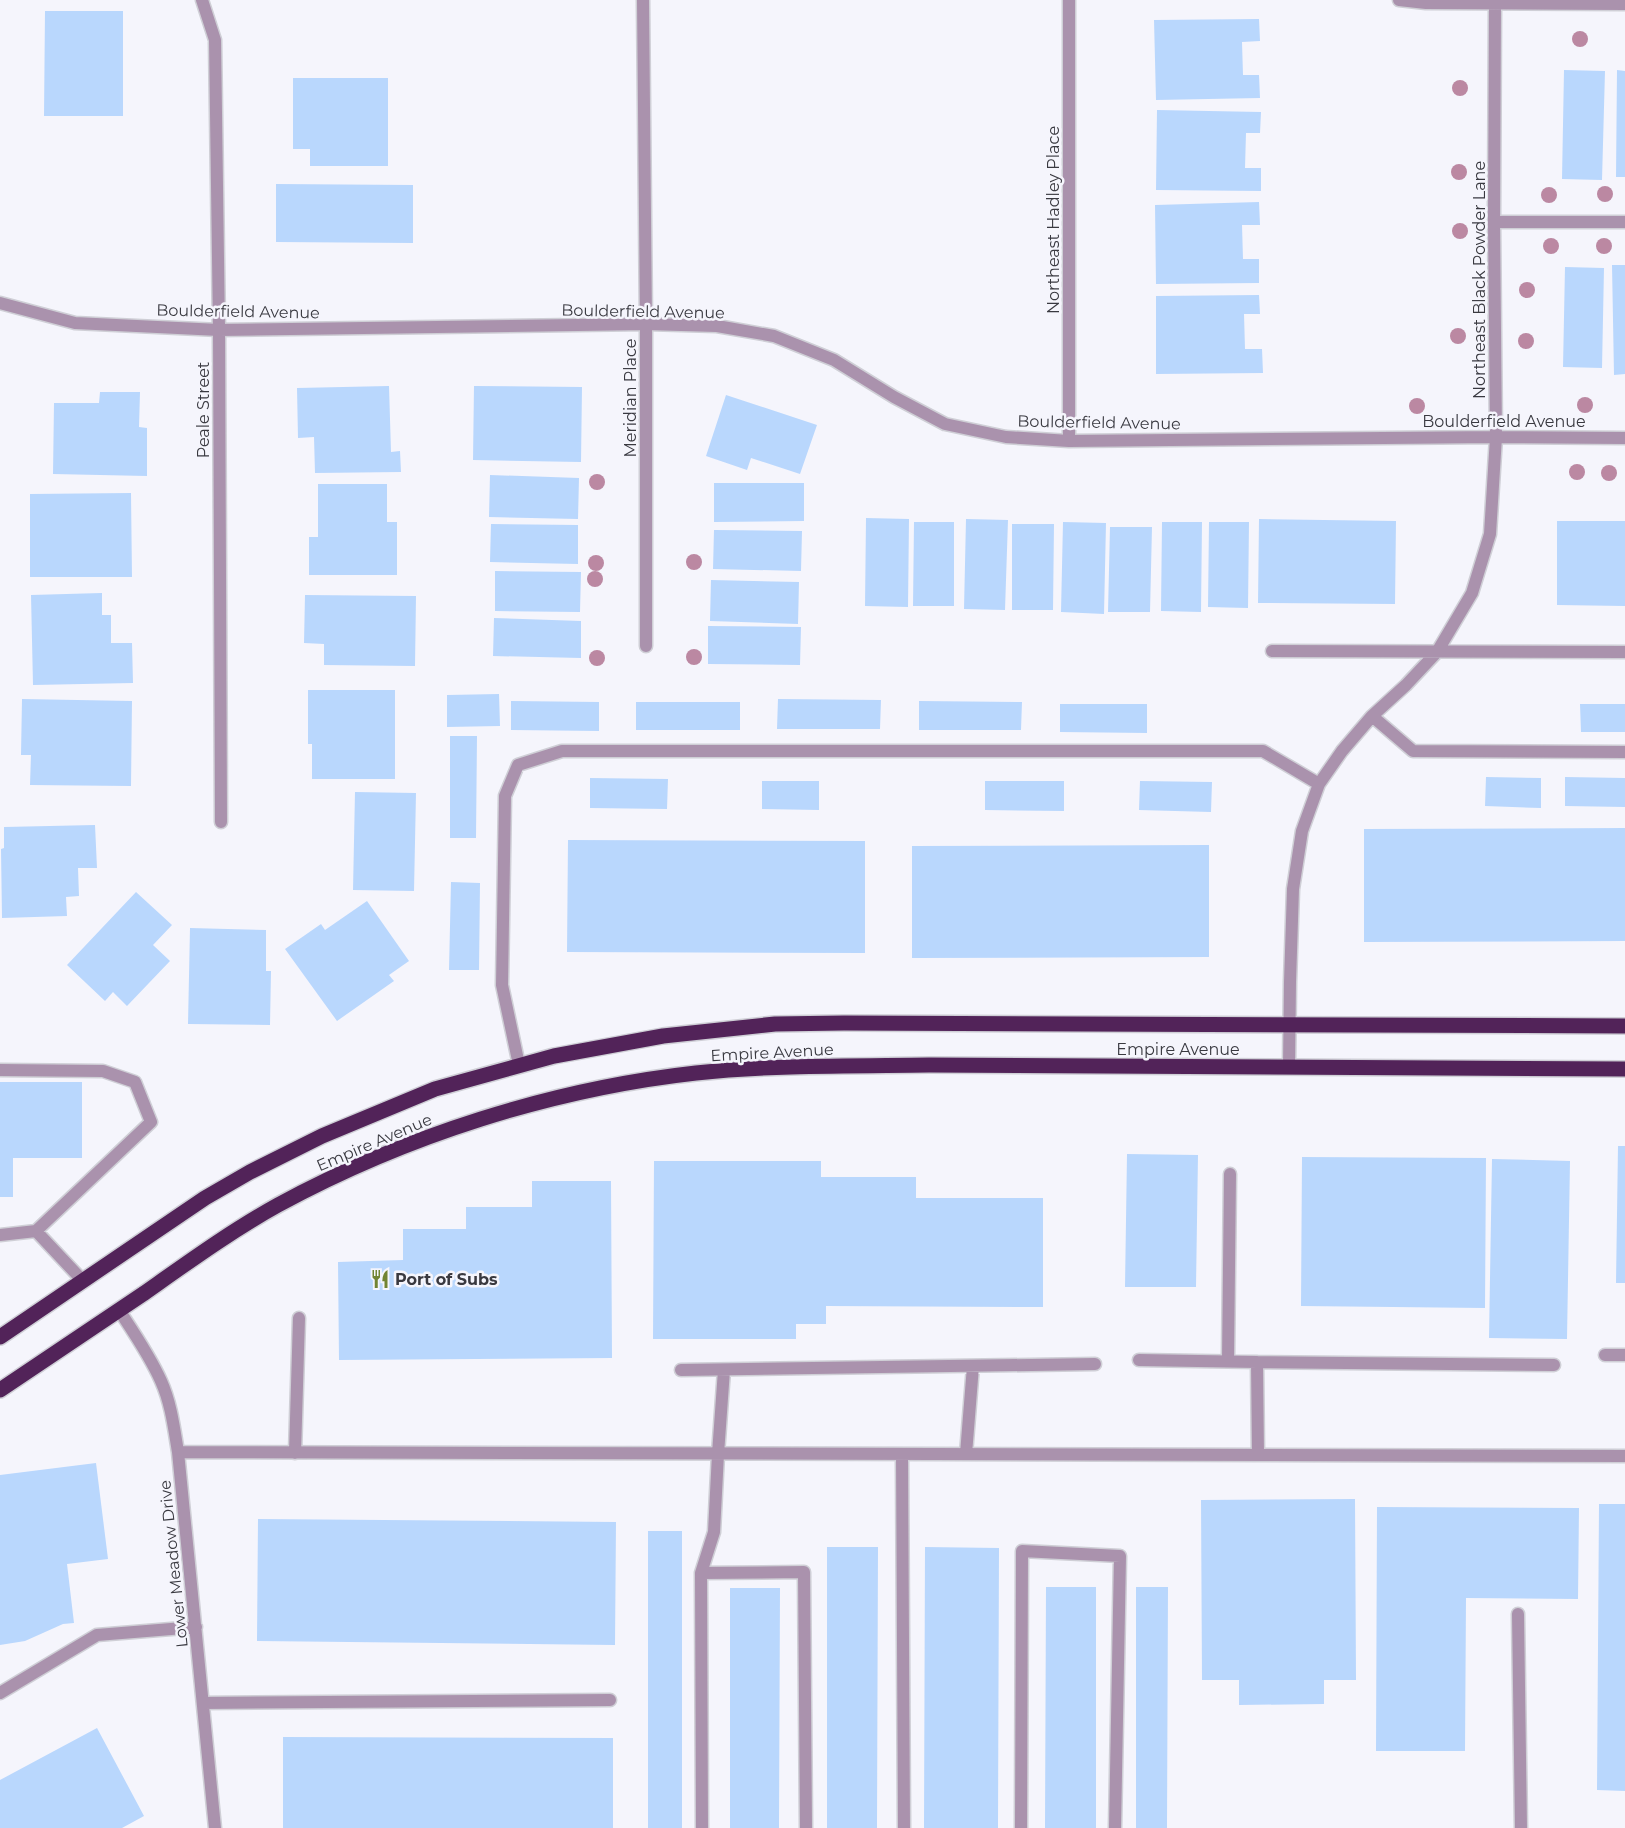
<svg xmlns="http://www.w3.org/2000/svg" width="1625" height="1828" font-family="Montserrat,sans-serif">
<rect width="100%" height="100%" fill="#f5f5fc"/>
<!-- building -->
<path fill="#b9d7fd" d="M45,11H123V116H44Z
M1259,19L1260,41L1242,42L1243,75H1259L1260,98L1156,100L1154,20Z
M1564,70L1605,71L1602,180L1562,179Z
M1617,70L1625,71V177H1616Z
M293,78H388V166H310V149H293Z
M1157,110L1261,112L1260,133H1246L1245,168H1261V191L1156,190Z
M276,184L413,185V243L276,242Z
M1259,202L1260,225H1242L1243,259H1259V283L1156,284L1155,205Z
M1612,265H1625V374L1614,375Z
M1565,267L1604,268L1602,368L1563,367Z
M1259,295L1260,314H1244L1245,349H1262L1263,373L1156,374V296Z
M389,386L391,452L400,451L401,472L315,473L314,437L298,438L297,388Z
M474,386L582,387L581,462L473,460Z
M100,392H140L139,427L147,428V476L53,474L54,403H99Z
M726,395L817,425L800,474L751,458L747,470L706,456Z
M490,475L579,478L578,519L489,517Z
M714,483H804V521L714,522Z
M318,484H387V522H397V575H309V537H318Z
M131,493L132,577H30V494Z
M866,518L909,519L908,607L865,606Z
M966,519L1008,520L1005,610L964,609Z
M1259,519L1396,521L1395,604L1258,603Z
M1557,521H1625V606L1557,605Z
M914,522H954V606H913Z
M1063,522L1106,523L1104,614L1061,612Z
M1162,522H1202L1201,612L1161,611Z
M1209,522H1249L1248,608L1208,607Z
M491,524L578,525V564L490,562Z
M1012,524H1054L1053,610H1012Z
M1110,527H1152L1150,612H1108Z
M714,530L802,531L801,571L713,569Z
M495,571L581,572L580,612L495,611Z
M711,580L799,582L798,624L710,621Z
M102,593V615H111V643H132L133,683L33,685L31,595Z
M305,595L416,596L415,666L324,665V644L304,643Z
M494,618L581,621V658L493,656Z
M708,626L801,627L800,665L708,664Z
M308,690H395V779H312V744H308Z
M499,694L500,726L447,727V695Z
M22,699L132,701L131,786L30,785L31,755H21Z
M778,699L881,700L880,729H777Z
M511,701L599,702V731L511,730Z
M919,701L1022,702L1021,730H919Z
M636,702H740V730H636Z
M1060,704H1147V733L1060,732Z
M1580,704H1625V732H1581Z
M450,736H477L476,838H450Z
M1486,777L1541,778V808L1485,806Z
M1565,777L1625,778V807L1565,806Z
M590,778L668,779L667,809L590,808Z
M762,781H819V810L762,809Z
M985,781H1064V811L985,810Z
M1140,781L1212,782L1211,812L1139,810Z
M355,792L416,793L414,891L353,890Z
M95,825L97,868H78L79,896L66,897L67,916L2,918L1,849L4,848V827Z
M1625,828V941L1364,942V829Z
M568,840L865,841V953L567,952Z
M1209,845V957L912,958V846Z
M451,882L480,883L479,970H449Z
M136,892L172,925L153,945L170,961L127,1006L113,992L105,1001L67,965Z
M367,901L409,961L389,975L394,981L337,1021L285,949L321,924L325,930Z
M190,928L266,930V971H271L270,1025L188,1024Z
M0,1082H82V1158H13V1197H0Z
M1618,1146H1625V1283H1616Z
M1127,1154L1198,1155L1196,1287H1125Z
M1302,1157L1486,1158L1485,1308L1301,1306Z
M1492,1159L1570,1161L1567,1339L1489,1338Z
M654,1161H821V1177H916V1198H1043V1307L826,1306V1324H796V1339H653Z
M532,1181H611L612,1358L339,1360L338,1262L403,1260V1229H466V1207H532Z
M96,1463L108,1559L67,1564L74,1623L63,1624L25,1641L0,1645V1475Z
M1355,1499L1356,1680H1324V1704L1239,1705V1680H1202L1201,1500Z
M1599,1504H1625V1791L1597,1790Z
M1377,1507L1579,1508L1578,1599L1466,1598L1465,1751H1376Z
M258,1519L616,1522L615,1645L257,1641Z
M648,1531H682V1828H648Z
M827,1547H878L877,1828H827Z
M925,1547L999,1548L998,1828H924Z
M1046,1587H1096V1828H1045Z
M1136,1587H1168L1167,1828H1136Z
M730,1588H780L779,1828H730Z
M97,1728L144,1816L122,1828H0V1780Z
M283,1737L613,1738V1828H283Z"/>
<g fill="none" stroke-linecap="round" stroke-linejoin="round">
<!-- minor casing -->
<g stroke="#cfcfd6" stroke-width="15">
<path id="minor" d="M202,0L215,40L219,330L221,822
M643,0L646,324V646
M1399,0L1426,3L1625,4
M1494,222H1625
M0,303L75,323L219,330L646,324L717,326L774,336L834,360L894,397L945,424L1006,437L1069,441L1496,437L1625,438
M1069,441V0
M1272,651L1625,652
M1372,716L1413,751L1625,752
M519,1065L502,985L505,796L518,765L562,751H1263L1319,784
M1289,1067L1290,982L1293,889L1302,831L1319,784L1342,751L1372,716L1406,685L1437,652L1472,593L1490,534L1496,437L1494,222L1495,0
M0,1070L103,1071L135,1082L151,1122L36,1231L83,1281
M0,1235L36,1231
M119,1310C134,1333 150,1356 161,1381C171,1403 174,1428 178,1452L215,1828
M1605,1355H1625
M1139,1360L1257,1362L1258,1455
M1228,1361L1230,1174
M1257,1362L1554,1365
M681,1370L1095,1364
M178,1452L1625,1456
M295,1453L299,1318
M902,1454L904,1828
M966,1454L973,1366
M701,1573L804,1572L806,1828
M1518,1614L1521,1828
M0,1693L97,1635L196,1627
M203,1703L610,1700
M702,1828L701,1573L714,1532L718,1454L724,1370
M1021,1828L1022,1551L1120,1556L1115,1828"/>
</g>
<!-- highway casing -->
<g stroke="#cfcfd6" stroke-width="18">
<path id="highway" d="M0,1337L205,1198L250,1172L322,1136L435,1089L554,1056L663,1036L775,1024L844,1023L1625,1026
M0,1390C48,1358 95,1326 143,1294C187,1263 231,1231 278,1205C405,1136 552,1089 696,1073C773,1065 851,1066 929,1065L1625,1069"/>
</g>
<!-- minor -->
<use href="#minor" stroke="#aa92ad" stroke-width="12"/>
<!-- highway -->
<use href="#highway" stroke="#522359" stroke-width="15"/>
</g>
<!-- trees -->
<g fill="#bb88a2">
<circle cx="1580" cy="39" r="8"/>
<circle cx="1460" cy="88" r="8"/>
<circle cx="1459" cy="172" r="8"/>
<circle cx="1605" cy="194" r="8"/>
<circle cx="1549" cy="195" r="8"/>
<circle cx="1460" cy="231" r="8"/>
<circle cx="1551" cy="246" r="8"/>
<circle cx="1604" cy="246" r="8"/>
<circle cx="1527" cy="290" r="8"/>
<circle cx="1458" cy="336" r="8"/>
<circle cx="1526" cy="341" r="8"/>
<circle cx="1585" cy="405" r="8"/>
<circle cx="1417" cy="406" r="8"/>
<circle cx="1577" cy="472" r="8"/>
<circle cx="1609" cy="473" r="8"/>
<circle cx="597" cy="482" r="8"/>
<circle cx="694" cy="562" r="8"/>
<circle cx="596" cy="563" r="8"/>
<circle cx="595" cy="579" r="8"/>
<circle cx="694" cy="657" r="8"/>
<circle cx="597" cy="658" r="8"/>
</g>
<!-- icons -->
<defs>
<g id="restaurant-bare" transform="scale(1.5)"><path d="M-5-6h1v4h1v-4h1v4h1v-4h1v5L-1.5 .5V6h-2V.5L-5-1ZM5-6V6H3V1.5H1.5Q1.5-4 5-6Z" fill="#728433" stroke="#f5f5fc" stroke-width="2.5" paint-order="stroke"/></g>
</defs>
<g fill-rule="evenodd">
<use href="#restaurant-bare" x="380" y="1279"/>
</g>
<g text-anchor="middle" stroke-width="5" stroke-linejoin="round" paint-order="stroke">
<!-- street labels -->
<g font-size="16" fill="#393940" stroke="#f5f5fc">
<text transform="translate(1053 220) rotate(-90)" y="6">Northeast Hadley Place</text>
<text transform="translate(1479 280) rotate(-90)" y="6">Northeast Black Powder Lane</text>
<text transform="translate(238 311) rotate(1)" y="6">Boulderfield Avenue</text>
<text transform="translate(643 311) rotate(1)" y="6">Boulderfield Avenue</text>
<text transform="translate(630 398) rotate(-90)" y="6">Meridian Place</text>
<text transform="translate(203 410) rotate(-90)" y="6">Peale Street</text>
<text x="1504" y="427">Boulderfield Avenue</text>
<text transform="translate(1099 422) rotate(1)" y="6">Boulderfield Avenue</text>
<text x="1178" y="1055">Empire Avenue</text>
<text transform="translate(772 1052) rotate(-3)" y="6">Empire Avenue</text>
<text transform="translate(374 1142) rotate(-23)" y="6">Empire Avenue</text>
<text transform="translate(173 1564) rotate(-96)" y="6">Lower Meadow Drive</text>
</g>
<!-- poi labels -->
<g font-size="16" font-weight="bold" fill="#393940" stroke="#f5f5fc" text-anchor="start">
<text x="395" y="1285">Port of Subs</text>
</g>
</g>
</svg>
